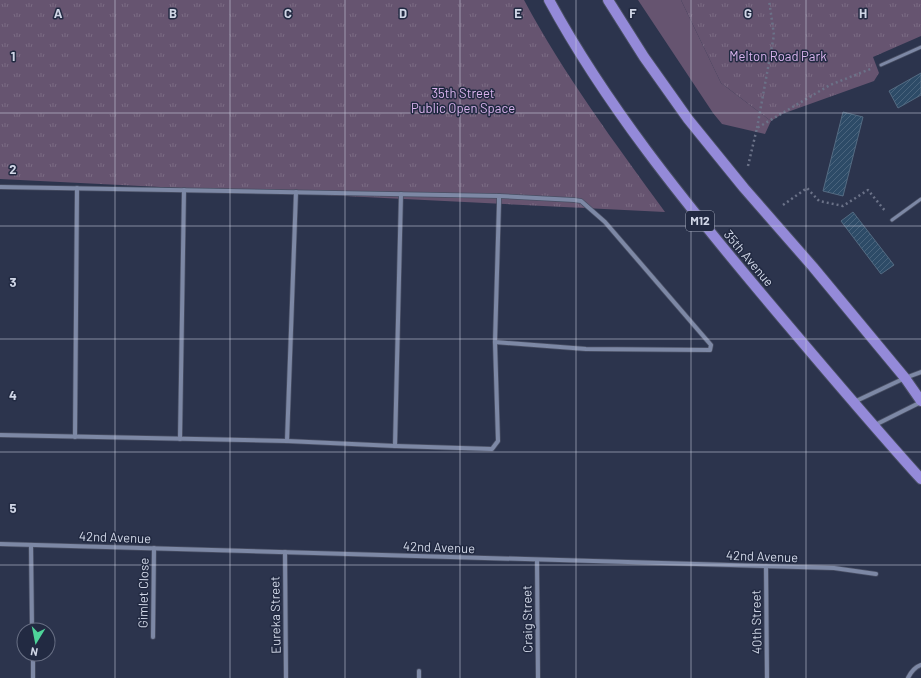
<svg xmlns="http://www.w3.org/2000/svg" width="921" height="678" viewBox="0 0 921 678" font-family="Barlow,sans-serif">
	<defs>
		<pattern id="park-tufts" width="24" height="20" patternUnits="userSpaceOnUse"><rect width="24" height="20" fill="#665470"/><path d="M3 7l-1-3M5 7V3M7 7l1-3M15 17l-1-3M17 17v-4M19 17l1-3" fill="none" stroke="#7b6c84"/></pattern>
		<pattern id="building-hatch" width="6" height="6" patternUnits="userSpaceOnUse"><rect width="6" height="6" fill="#2d4b67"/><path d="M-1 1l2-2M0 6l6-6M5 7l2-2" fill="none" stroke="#4a647d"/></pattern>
	</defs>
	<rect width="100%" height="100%" fill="#2c344d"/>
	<path fill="#665470" d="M638,0H681L721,83L771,121L765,134L722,124L713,113Z"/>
	<g fill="url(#park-tufts)">
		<path d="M0,0H524C564,75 615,143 665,212L0,179Z"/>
		<path d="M681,0H921V36L873,57L879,73L874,81L782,114L771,121L721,83Z"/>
	</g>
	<g fill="url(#building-hatch)" stroke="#546b82">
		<path d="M921,73V95L898,108L889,91Z"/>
		<path d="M843,112L863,117L843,196L823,191Z"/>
		<path d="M853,212L894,265L881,274L841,221Z"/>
	</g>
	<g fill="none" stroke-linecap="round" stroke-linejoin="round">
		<defs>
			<g id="lane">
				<path d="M881,65L921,47"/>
				<path d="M892,220L921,199"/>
			</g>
			<g id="street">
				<path d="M0,187L499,196V203L495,342L498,441L492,449L395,446L287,441L0,435"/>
				<path d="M495,342L586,349L710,350L711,345L605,222L581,201L574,200L499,196"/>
				<path d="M854,402L905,378L921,372"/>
				<path d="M875,425L921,402"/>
				<path d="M75,437L77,188"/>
				<path d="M180,439L184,190"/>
				<path d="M287,441L296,192"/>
				<path d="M395,446L401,194"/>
				<path d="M0,544L834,568L876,574"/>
				<path d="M31,545L32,630"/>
				<path d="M285,552L286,678"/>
				<path d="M537,560L538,678"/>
				<path d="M766,566L767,678"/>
				<path d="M153,637L154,548"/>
				<path d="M33,654V678"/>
				<path d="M419,671V678"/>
				<path d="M908,678C911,672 915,667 921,665"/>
			</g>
			<g id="primary">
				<path d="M549,0C606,105 683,200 760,292C813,355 866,418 921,479"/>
				<path d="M608,0L644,57L688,119L744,188L813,267L905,378L921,401"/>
			</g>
		</defs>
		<use href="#lane" stroke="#494f64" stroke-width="4.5"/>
		<use href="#street" stroke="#494f64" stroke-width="5.5"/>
		<use href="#primary" stroke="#494f64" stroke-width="12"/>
		<g stroke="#6b7288" stroke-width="2.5" stroke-dasharray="2 3" stroke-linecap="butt">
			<path d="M757,128L774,35L769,0"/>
			<path d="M748,166L757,128L830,85L873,68"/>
			<path d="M783,205L807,188L819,201L843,206L868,190L886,212"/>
		</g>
		<use href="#lane" stroke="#7d88a5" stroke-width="3"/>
		<use href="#street" stroke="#7d88a5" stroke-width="4"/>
		<use href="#primary" stroke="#948ad9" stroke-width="10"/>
	</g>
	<path fill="none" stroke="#d0d6e6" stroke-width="1" stroke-opacity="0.55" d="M115,0V678M230,0V678M345,0V678M460,0V678M576,0V678M691,0V678M806,0V678M0,113H921M0,226H921M0,339H921M0,452H921M0,565H921"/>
	<g text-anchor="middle" stroke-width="3" stroke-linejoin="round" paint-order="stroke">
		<rect fill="#222a42" stroke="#9ca2b5" stroke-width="1" x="686" y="211" width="28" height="20" rx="3"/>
		<g font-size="12" font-weight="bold" fill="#d0d6e6">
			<text x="700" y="225">M12</text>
		</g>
		<g font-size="13" fill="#d9b3ed" stroke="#222a42">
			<text x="778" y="61">Melton Road Park</text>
			<text x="463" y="98">35th Street<tspan x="463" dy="15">Public Open Space</tspan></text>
		</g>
		<g font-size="13" fill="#d0d6e6" stroke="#222a42">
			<text transform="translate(749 258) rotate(50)" y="5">35th Avenue</text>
			<text transform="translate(115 537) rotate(2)" y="5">42nd Avenue</text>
			<text transform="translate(439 547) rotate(2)" y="5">42nd Avenue</text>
			<text transform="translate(762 556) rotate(2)" y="5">42nd Avenue</text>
			<text transform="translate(143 593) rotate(-89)" y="5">Gimlet Close</text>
			<text transform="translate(275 615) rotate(-91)" y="5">Eureka Street</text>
			<text transform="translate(527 619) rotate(-91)" y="5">Craig Street</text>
			<text transform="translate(756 622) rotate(-91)" y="5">40th Street</text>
		</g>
	</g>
	<g font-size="13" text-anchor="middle" font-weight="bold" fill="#d0d6e6" stroke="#222a42" stroke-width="3" stroke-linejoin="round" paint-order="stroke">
		<text x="58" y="18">A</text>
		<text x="173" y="18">B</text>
		<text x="288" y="18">C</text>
		<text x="403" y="18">D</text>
		<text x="518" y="18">E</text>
		<text x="633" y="18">F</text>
		<text x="748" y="18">G</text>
		<text x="863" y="18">H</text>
		<text x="13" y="61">1</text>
		<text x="13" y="174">2</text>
		<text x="13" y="287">3</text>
		<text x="13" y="400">4</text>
		<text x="13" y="513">5</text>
	</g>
	<g transform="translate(36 642) rotate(190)"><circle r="19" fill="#222a42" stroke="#686f84"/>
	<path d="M0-3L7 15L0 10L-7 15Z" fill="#4ed399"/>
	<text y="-6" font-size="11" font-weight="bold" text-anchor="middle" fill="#d0d6e6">N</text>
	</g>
</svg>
